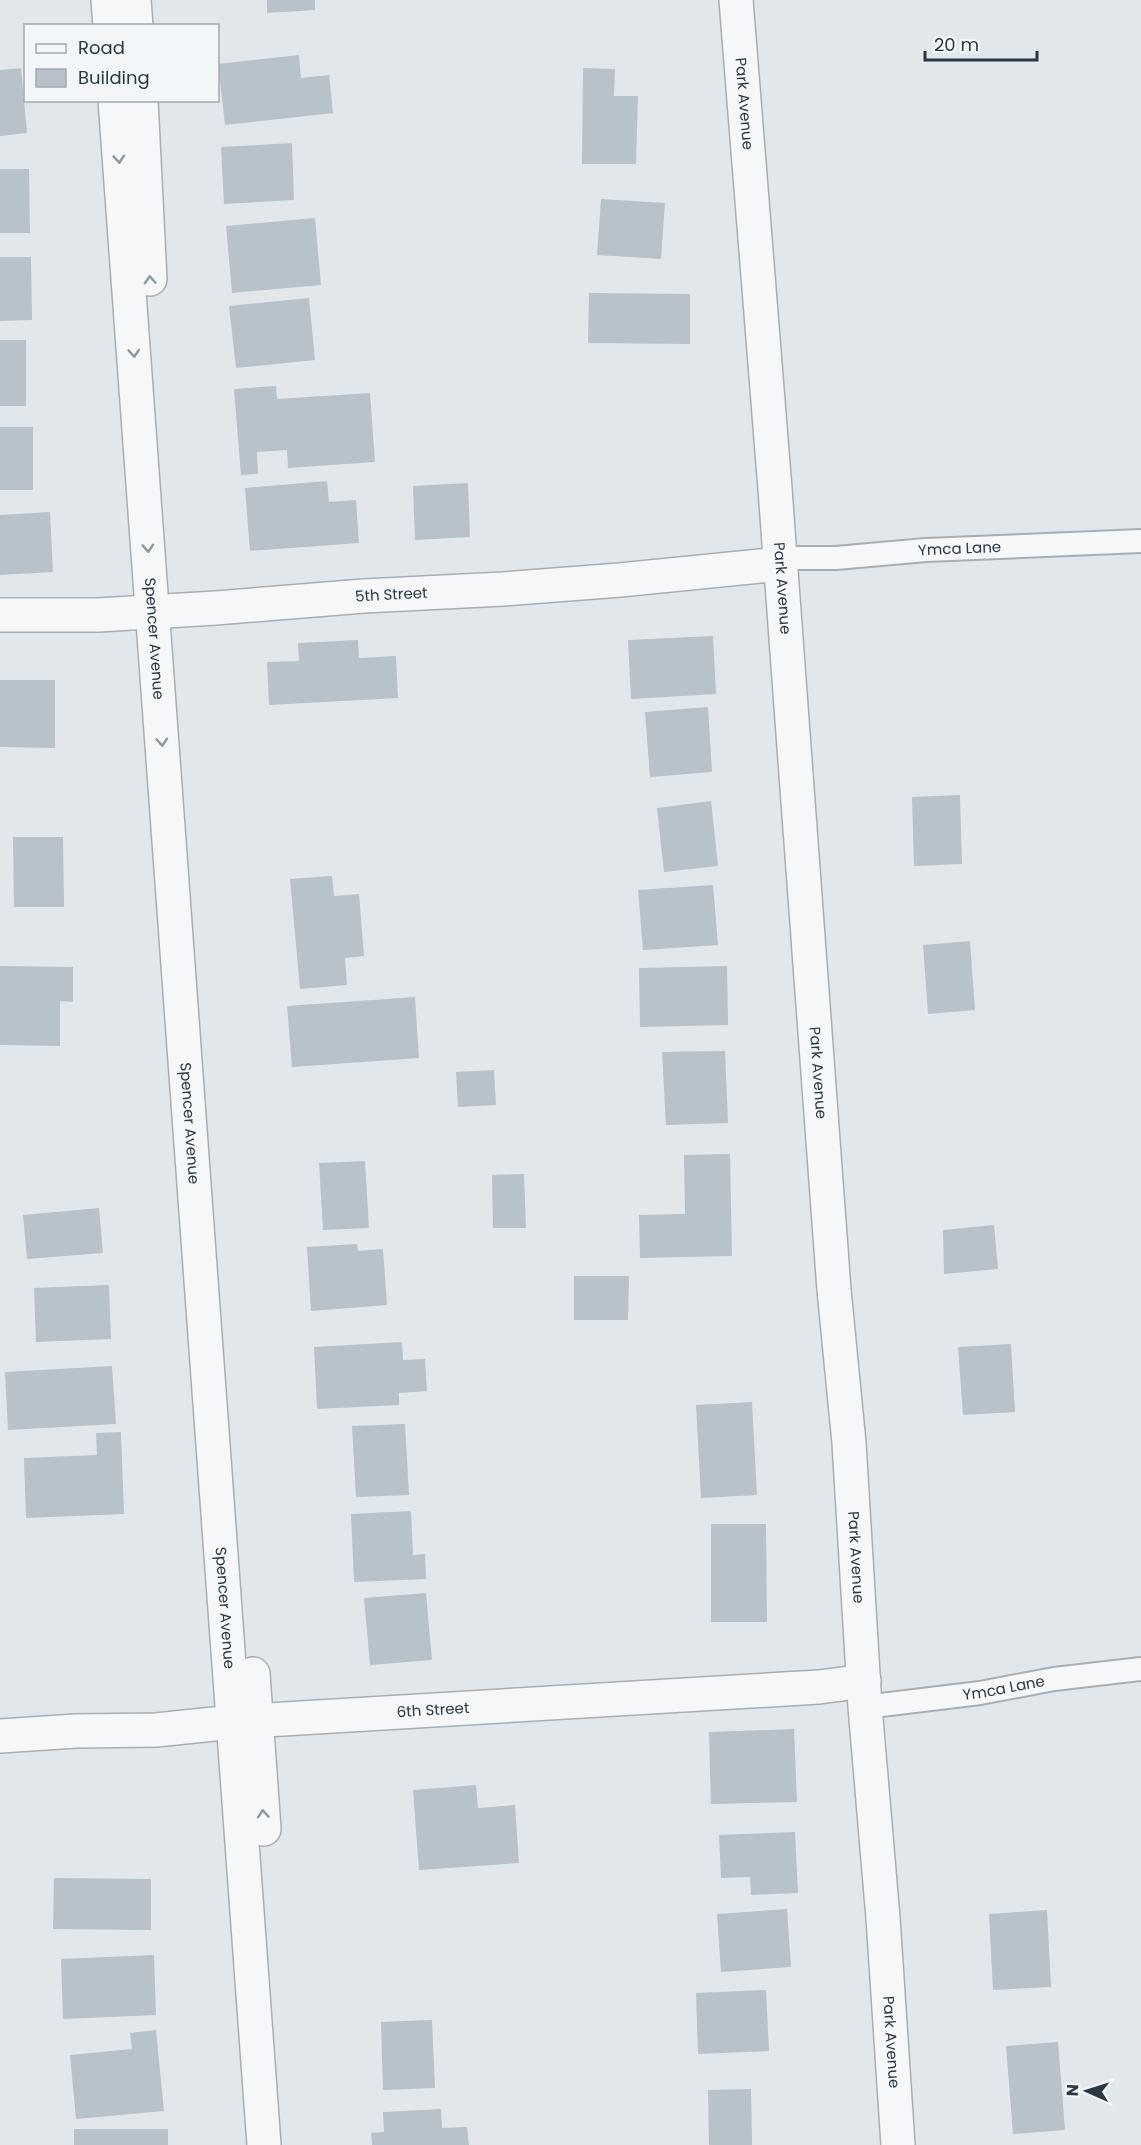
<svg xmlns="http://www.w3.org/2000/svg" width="1141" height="2145" viewBox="0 0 1141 2145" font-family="Poppins,sans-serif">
	<rect width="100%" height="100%" fill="#e2e7eb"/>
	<g fill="#b8c2ca">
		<path d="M267,0H315V10L267,13Z"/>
		<path d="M299,55L301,78L329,75L333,113L225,125L218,64Z"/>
		<path d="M21,68L27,133L0,136V70Z"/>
		<path d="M583,68L615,69L614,96H638L636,164H582Z"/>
		<path d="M292,143L294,200L224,204L221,147Z"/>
		<path d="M0,169H29L30,233H0Z"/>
		<path d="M601,199L665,203L661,259L597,255Z"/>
		<path d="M315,218L321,285L232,293L226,226Z"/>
		<path d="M0,257H31L32,320L0,321Z"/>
		<path d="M589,293L690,294V344L588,343Z"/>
		<path d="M309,298L315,360L236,368L229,306Z"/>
		<rect x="0" y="340" width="26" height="66"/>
		<path d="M276,386L277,399L370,393L375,462L288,468L287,450L257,452L258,474L241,475L234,389Z"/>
		<rect x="0" y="427" width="33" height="63"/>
		<path d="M327,481L329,502L356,500L359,543L250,551L245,488Z"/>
		<path d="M468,483L470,537L415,540L413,486Z"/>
		<path d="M50,512L53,572L0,575V515Z"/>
		<path d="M713,636L716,694L631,699L628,640Z"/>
		<path d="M358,640L359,658L396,656L398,698L269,705L267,662L299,661L298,643Z"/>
		<path d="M0,680H55V748L0,747Z"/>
		<path d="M708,707L712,772L650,777L645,712Z"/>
		<path d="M960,795L962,864L914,866L912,797Z"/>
		<path d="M711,801L718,866L664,872L657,808Z"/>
		<path d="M13,837H63L64,907H14Z"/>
		<path d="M332,876L334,896L359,894L364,956L345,958L347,985L300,989L290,879Z"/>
		<path d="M713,885L718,945L643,950L638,890Z"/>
		<path d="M970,941L975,1010L928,1014L923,945Z"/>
		<path d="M0,966L73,967V1002L60,1001V1046L0,1045Z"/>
		<path d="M727,966L728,1025L640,1027L639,968Z"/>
		<path d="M415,997L419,1058L292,1067L287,1006Z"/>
		<path d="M725,1051L728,1123L666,1125L662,1052Z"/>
		<path d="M494,1070L496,1105L458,1107L456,1072Z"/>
		<path d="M730,1154L732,1256L640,1258L639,1215L685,1214L684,1155Z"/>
		<path d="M365,1161L369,1228L323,1230L319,1163Z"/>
		<path d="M524,1174L526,1228H493L492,1175Z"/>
		<path d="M99,1208L103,1253L27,1259L23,1215Z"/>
		<path d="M994,1225L998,1269L944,1274L943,1230Z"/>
		<path d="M357,1244L358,1251L383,1249L387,1305L311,1311L307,1247Z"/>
		<path d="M574,1276H629L628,1320H574Z"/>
		<path d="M109,1285L111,1339L36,1342L34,1288Z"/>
		<path d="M402,1342L403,1360L425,1359L427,1391L399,1393V1405L317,1409L314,1347Z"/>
		<path d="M1011,1344L1015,1412L963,1415L958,1347Z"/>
		<path d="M112,1366L116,1424L8,1430L5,1372Z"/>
		<path d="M752,1402L757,1495L701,1498L696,1405Z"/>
		<path d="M405,1424L409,1495L356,1497L352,1426Z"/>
		<path d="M121,1432L124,1514L26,1518L24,1458L97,1455L96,1433Z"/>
		<path d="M411,1511L413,1555L425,1554L426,1579L354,1582L351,1514Z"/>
		<path d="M711,1524H766L767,1622H711Z"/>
		<path d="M426,1593L432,1660L370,1665L364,1598Z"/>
		<path d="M794,1729L797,1802L711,1804L709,1732Z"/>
		<path d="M476,1785L478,1808L515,1805L519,1863L419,1870L413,1790Z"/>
		<path d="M795,1832L798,1893L751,1895L750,1877L721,1878L719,1835Z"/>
		<path d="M54,1878L151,1879V1930L53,1929Z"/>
		<path d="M787,1909L791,1967L721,1972L717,1914Z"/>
		<path d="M1047,1910L1051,1987L993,1990L989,1914Z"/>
		<path d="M154,1955L156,2015L63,2019L61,1959Z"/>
		<path d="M766,1990L769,2051L698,2054L696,1993Z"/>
		<path d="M432,2020L435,2088L383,2090L381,2022Z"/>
		<path d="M156,2030L164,2111L76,2119L70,2055L132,2049L130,2033Z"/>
		<path d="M1058,2042L1065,2130L1013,2134L1006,2046Z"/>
		<path d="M751,2089L752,2145H709L708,2090Z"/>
		<path d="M441,2109L442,2128L467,2127L469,2145H372L371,2133L384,2132L383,2112Z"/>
		<rect x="74" y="2129" width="94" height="16"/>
	</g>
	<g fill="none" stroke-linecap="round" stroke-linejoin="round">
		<defs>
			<g id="service">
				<path id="s1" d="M780,558H836L926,550L1141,541"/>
				<path id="s2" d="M865,1707L980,1693L1054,1679L1141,1669"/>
			</g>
			<g id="minor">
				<path d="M108,0L110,26"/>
				<path d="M134,0L136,26"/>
				<path id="s3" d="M736,0L775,489L834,1290L849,1443L865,1707L883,1918L898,2145"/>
				<path id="s4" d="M115,100L264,2145"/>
				<path d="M141,100L150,279"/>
				<path id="s5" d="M0,615H98L216,608L364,596L503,589L620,580L771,565L780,558"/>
				<path d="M253,1674L264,1829"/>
				<path id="s6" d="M0,1736L76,1731L156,1730L233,1722L819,1687L864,1681"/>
			</g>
		</defs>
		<use href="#service" stroke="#a6afb6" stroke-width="26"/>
		<use href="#minor" stroke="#a6afb6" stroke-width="36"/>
		<use href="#service" stroke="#f5f7f9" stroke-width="22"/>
		<use href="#minor" stroke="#f5f7f9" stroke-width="33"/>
	</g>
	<defs><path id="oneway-chevron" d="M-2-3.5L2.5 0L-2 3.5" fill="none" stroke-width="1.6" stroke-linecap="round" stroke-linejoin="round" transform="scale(1.5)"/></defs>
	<g stroke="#8e989f">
		<use href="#oneway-chevron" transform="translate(119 159) rotate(86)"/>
		<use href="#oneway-chevron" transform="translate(150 280) rotate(-93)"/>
		<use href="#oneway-chevron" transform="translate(134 353) rotate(86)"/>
		<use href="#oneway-chevron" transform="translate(148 548) rotate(86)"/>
		<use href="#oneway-chevron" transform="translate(162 742) rotate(86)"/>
		<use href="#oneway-chevron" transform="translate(263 1814) rotate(-94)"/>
	</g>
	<g text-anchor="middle" stroke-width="4.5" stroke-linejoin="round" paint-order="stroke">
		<g font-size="15" fill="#283845" stroke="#f2f6f8">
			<text dy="5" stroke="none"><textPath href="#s3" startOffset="104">Park Avenue</textPath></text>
			<text dy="5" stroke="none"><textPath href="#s1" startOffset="180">Ymca Lane</textPath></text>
			<text dy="5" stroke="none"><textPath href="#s3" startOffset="590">Park Avenue</textPath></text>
			<text dy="5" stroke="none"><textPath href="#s5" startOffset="392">5th Street</textPath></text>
			<text dy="5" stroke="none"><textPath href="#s4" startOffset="540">Spencer Avenue</textPath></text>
			<text dy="5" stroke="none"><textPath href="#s3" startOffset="1076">Park Avenue</textPath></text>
			<text dy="5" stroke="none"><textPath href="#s4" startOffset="1026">Spencer Avenue</textPath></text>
			<text dy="5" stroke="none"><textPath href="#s3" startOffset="1562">Park Avenue</textPath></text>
			<text dy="5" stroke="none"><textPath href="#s4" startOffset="1512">Spencer Avenue</textPath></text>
			<text dy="5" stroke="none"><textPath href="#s2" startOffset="140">Ymca Lane</textPath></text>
			<text dy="5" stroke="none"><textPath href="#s6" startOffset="434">6th Street</textPath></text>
			<text dy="5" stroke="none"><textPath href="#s3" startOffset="2048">Park Avenue</textPath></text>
		</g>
	</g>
	<rect x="24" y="24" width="195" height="78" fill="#f2f6f8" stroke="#a1aab0" stroke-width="1.5"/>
	<rect x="36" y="44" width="30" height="9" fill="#f5f7f9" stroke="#a1aab0" stroke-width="1.5"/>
	<text x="78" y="54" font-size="18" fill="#283845">Road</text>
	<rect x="36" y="69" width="30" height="18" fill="#b8c2ca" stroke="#a1aab0" stroke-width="1.5"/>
	<text x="78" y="84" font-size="18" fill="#283845">Building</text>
	<g transform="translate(1087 2091) rotate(273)" stroke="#f2f6f8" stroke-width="4.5" paint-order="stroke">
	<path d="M0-4.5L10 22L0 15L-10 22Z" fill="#283845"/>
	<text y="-9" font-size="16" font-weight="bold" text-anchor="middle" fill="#283845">N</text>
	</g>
	<path d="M925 51v9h112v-9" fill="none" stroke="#283845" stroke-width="3"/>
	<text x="934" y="51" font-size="18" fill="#283845" stroke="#f2f6f8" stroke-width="4.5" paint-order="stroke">20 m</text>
</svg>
